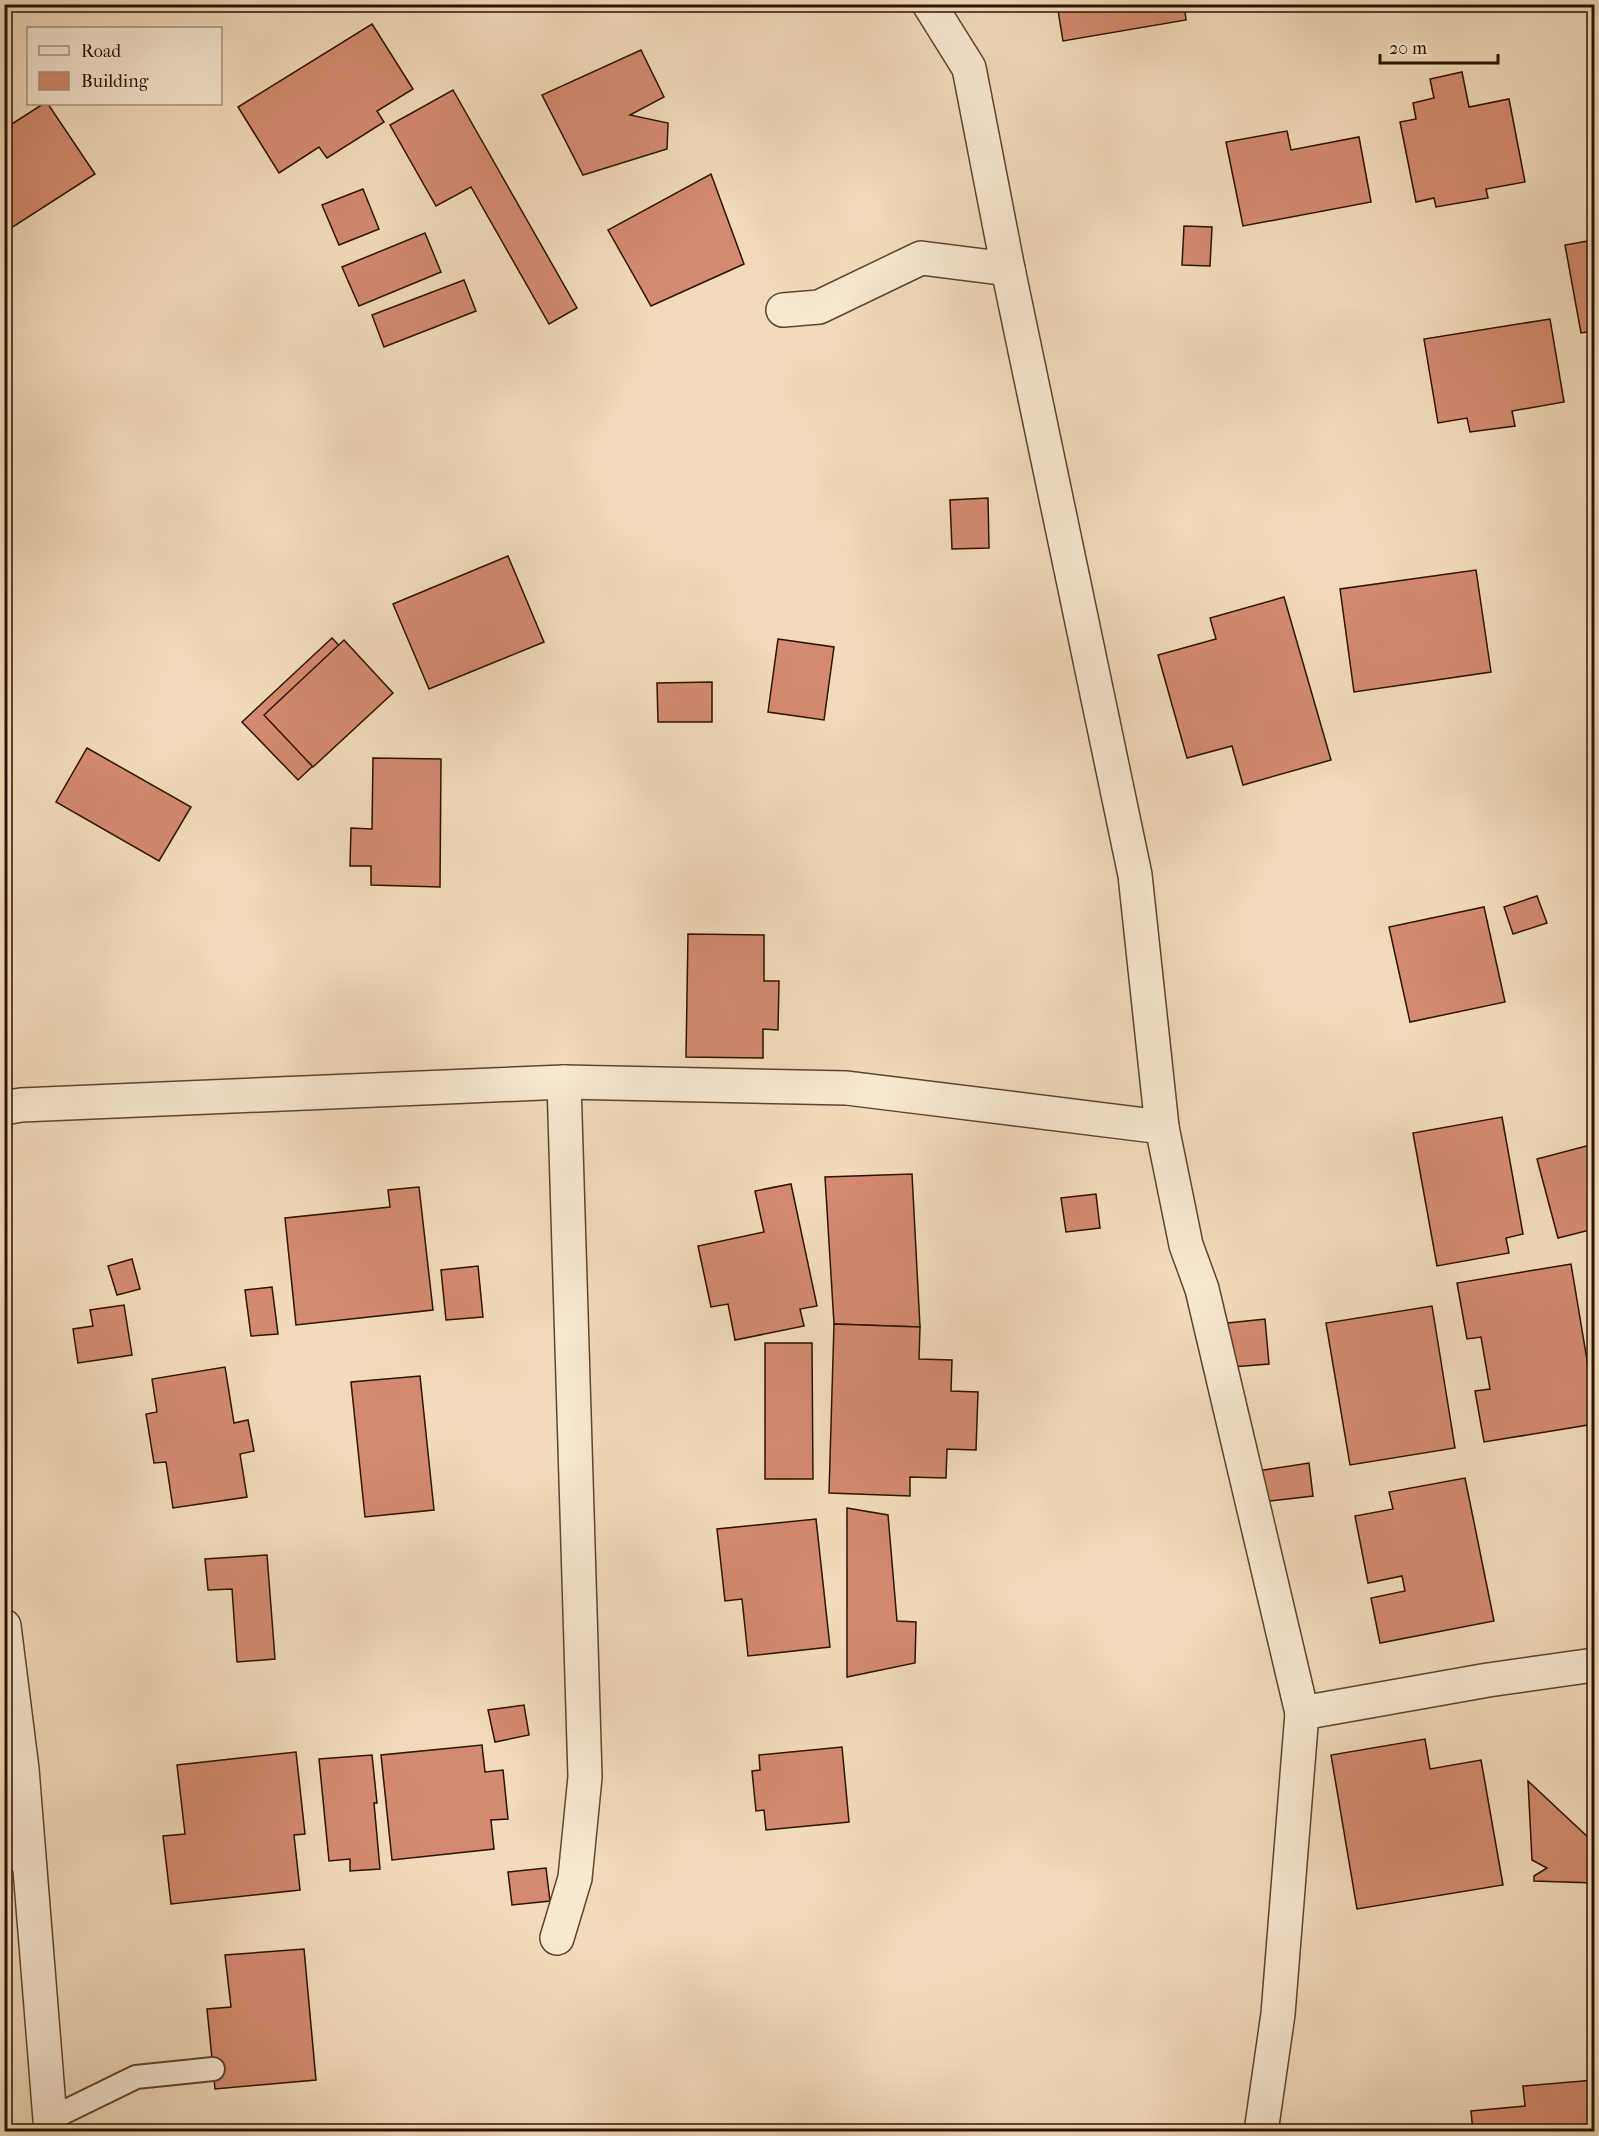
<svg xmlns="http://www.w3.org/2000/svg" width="1599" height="2136" viewBox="0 0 1599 2136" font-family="'IM FELL French Canon',serif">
	<rect width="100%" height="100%" fill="#f2dbba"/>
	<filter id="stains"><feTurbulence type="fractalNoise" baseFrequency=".00333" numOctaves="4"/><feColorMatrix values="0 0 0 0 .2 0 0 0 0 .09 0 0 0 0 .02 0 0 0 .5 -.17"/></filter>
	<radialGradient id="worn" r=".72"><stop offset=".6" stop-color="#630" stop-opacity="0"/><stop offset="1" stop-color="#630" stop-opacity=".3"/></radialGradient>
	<g fill="#d48a70" stroke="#2c1200" stroke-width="1.5">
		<path d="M1057,4H1184L1186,20L1063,41Z"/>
		<path d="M372,24L413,89L377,111L384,122L327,158L319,147L279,173L238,107Z"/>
		<path d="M641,50L664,97L630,115L668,123L667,149L583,175L542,95Z"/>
		<path d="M1462,72L1469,107L1509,99L1525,182L1486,189L1488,198L1436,207L1434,198L1416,202L1400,122L1416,119L1413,103L1434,98L1430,79Z"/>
		<path d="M453,90L577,308L549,324L471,187L436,206L390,125Z"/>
		<path d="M43,104H48L95,174L5,232L4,153L10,149L4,140V129Z"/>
		<path d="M1287,131L1291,150L1359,137L1371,202L1243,226L1226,142Z"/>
		<path d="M711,174L744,264L651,306L608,230Z"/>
		<path d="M363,189L379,229L339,245L322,205Z"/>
		<path d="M1184,226L1212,227L1210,266L1182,265Z"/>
		<path d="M425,233L441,272L359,306L342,267Z"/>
		<path d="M1594,240V331L1581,333L1565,245Z"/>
		<path d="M464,280L476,311L384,347L372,315Z"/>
		<path d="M1550,319L1564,402L1512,411L1515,426L1470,432L1467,418L1438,423L1424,339Z"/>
		<path d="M988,498L989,548L952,549L950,500Z"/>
		<path d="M508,556L544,642L429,689L393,604Z"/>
		<path d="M1476,570L1491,672L1354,692L1340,589Z"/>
		<path d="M1284,597L1331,760L1243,785L1232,746L1187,758L1158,655L1216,639L1210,618Z"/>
		<path d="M332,638L387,696L298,780L242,722Z"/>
		<path d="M778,639L834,647L824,720L768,712Z"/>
		<path d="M344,640L393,693L313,767L264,715Z"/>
		<path d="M712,682V722H658L657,683Z"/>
		<path d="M87,748L191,807L159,861L56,802Z"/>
		<path d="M373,758L441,759L440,887L371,885V866H350L351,828L372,829Z"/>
		<path d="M1537,896L1547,923L1513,934L1504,907Z"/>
		<path d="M1484,907L1505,1002L1410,1022L1389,927Z"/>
		<path d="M688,934L764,935V981H779L778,1030L763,1029V1058L686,1057Z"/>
		<path d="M1502,1117L1523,1234L1506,1238L1509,1253L1437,1266L1413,1133Z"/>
		<path d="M1594,1144V1229L1558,1238L1537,1159Z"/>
		<path d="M912,1174L920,1327L834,1324L825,1177Z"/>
		<path d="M791,1184L817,1306L800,1309L804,1326L735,1340L728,1304L711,1307L698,1246L764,1232L755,1191Z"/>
		<path d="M419,1187L433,1310L296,1325L285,1218L390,1207L388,1190Z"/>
		<path d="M1096,1194L1100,1228L1066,1232L1061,1198Z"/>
		<path d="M132,1259L140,1289L117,1295L108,1266Z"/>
		<path d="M1571,1264L1594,1402V1424L1484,1442L1475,1391L1490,1389L1481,1337L1467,1339L1457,1283Z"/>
		<path d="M478,1266L483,1317L446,1320L441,1270Z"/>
		<path d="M272,1287L278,1334L251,1336L245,1290Z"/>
		<path d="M124,1305L132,1355L78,1363L73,1329L93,1326L90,1310Z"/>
		<path d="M1432,1306L1455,1448L1350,1465L1326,1323Z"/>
		<path d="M1265,1319L1269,1364L1232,1367L1228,1323Z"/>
		<path d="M834,1324L920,1327L919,1359L952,1360L951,1391L978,1392L976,1450L947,1449L946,1478L910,1477V1496L829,1493Z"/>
		<path d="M765,1343H812L813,1479H765Z"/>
		<path d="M225,1367L234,1423L248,1420L254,1451L240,1454L247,1497L173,1508L166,1462L154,1463L146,1414L157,1412L152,1379Z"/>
		<path d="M420,1376L434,1510L365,1517L351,1382Z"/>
		<path d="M1309,1463L1313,1496L1262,1502L1257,1471Z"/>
		<path d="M1465,1478L1494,1621L1380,1643L1371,1598L1405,1591L1402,1576L1368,1583L1355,1516L1393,1509L1389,1492Z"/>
		<path d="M847,1508L888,1515L897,1621L916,1622L915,1663L847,1677Z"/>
		<path d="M816,1519L830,1647L748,1656L742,1599L725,1601L717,1529Z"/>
		<path d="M267,1555L275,1659L237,1662L232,1589L208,1590L205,1559Z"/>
		<path d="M524,1705L529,1735L495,1742L488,1710Z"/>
		<path d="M1425,1739L1430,1769L1481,1760L1503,1885L1357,1909L1331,1755Z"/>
		<path d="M482,1745L485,1772L503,1770L508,1819L491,1820L494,1849L392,1860L381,1755Z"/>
		<path d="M842,1747L849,1822L766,1830L764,1810L756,1811L752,1771L760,1770L759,1755Z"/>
		<path d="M296,1752L305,1834L294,1835L300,1890L171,1904L163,1836L185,1834L177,1765Z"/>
		<path d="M372,1755L377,1803H374L380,1869L350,1871V1859L329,1861L319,1759Z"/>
		<path d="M1528,1781L1590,1839L1594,1831V1883L1534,1881V1876L1547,1868L1532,1860Z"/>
		<path d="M546,1868L550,1901L512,1905L508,1872Z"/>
		<path d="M304,1949L316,2080L215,2089L207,2009L231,2007L225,1955Z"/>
		<path d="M1594,2080V2132H1473L1471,2111L1525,2106L1523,2086Z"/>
	</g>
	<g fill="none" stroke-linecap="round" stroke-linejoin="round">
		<defs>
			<g id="lane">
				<path d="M4,1848L30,1871"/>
				<path d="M57,2132L50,2119L136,2077L213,2069"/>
			</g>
			<g id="street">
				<path d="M929,4L969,68L1008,269L1135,875L1162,1127"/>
				<path d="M783,310L819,307L921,258L1008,269"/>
				<path d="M4,1108L21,1105L564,1082L847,1088L1162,1127L1186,1245L1202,1289L1302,1713L1278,2014L1261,2132"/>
				<path d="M4,1626L22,1769L51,2132"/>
				<path d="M1302,1713L1488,1680L1594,1665"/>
				<path d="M557,1938L575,1878L585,1777L564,1082"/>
			</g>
		</defs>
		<use href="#lane" stroke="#5e442e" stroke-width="26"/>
		<use href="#street" stroke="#5e442e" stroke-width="36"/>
		<use href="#lane" stroke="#f7e8d2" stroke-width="22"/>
		<use href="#street" stroke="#f7e8d2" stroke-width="33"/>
	</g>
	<rect width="1599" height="2136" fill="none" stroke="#f2dbba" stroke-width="24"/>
	<rect x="6" y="6" width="1587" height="2124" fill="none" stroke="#2c1200" stroke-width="3"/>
	<rect x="12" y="12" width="1575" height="2112" fill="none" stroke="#2c1200" stroke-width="1.5"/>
	<rect x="27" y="27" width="195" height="78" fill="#f7e8d2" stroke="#a6927e" stroke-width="1.5"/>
	<rect x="39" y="46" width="30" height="9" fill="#f7e8d2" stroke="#a6927e" stroke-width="1.5"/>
	<text x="81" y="57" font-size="18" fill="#2c1200">Road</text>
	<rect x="39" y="72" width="30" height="18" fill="#d48a70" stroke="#a6927e" stroke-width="1.5"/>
	<text x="81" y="87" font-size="18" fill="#2c1200">Building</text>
	<path d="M1380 54v9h118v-9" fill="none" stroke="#2c1200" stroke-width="3"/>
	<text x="1389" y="54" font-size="18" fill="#2c1200" stroke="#f7e8d2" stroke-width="4.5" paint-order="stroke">20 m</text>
	<rect width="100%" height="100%" filter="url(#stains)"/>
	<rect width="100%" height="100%" fill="url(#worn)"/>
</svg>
